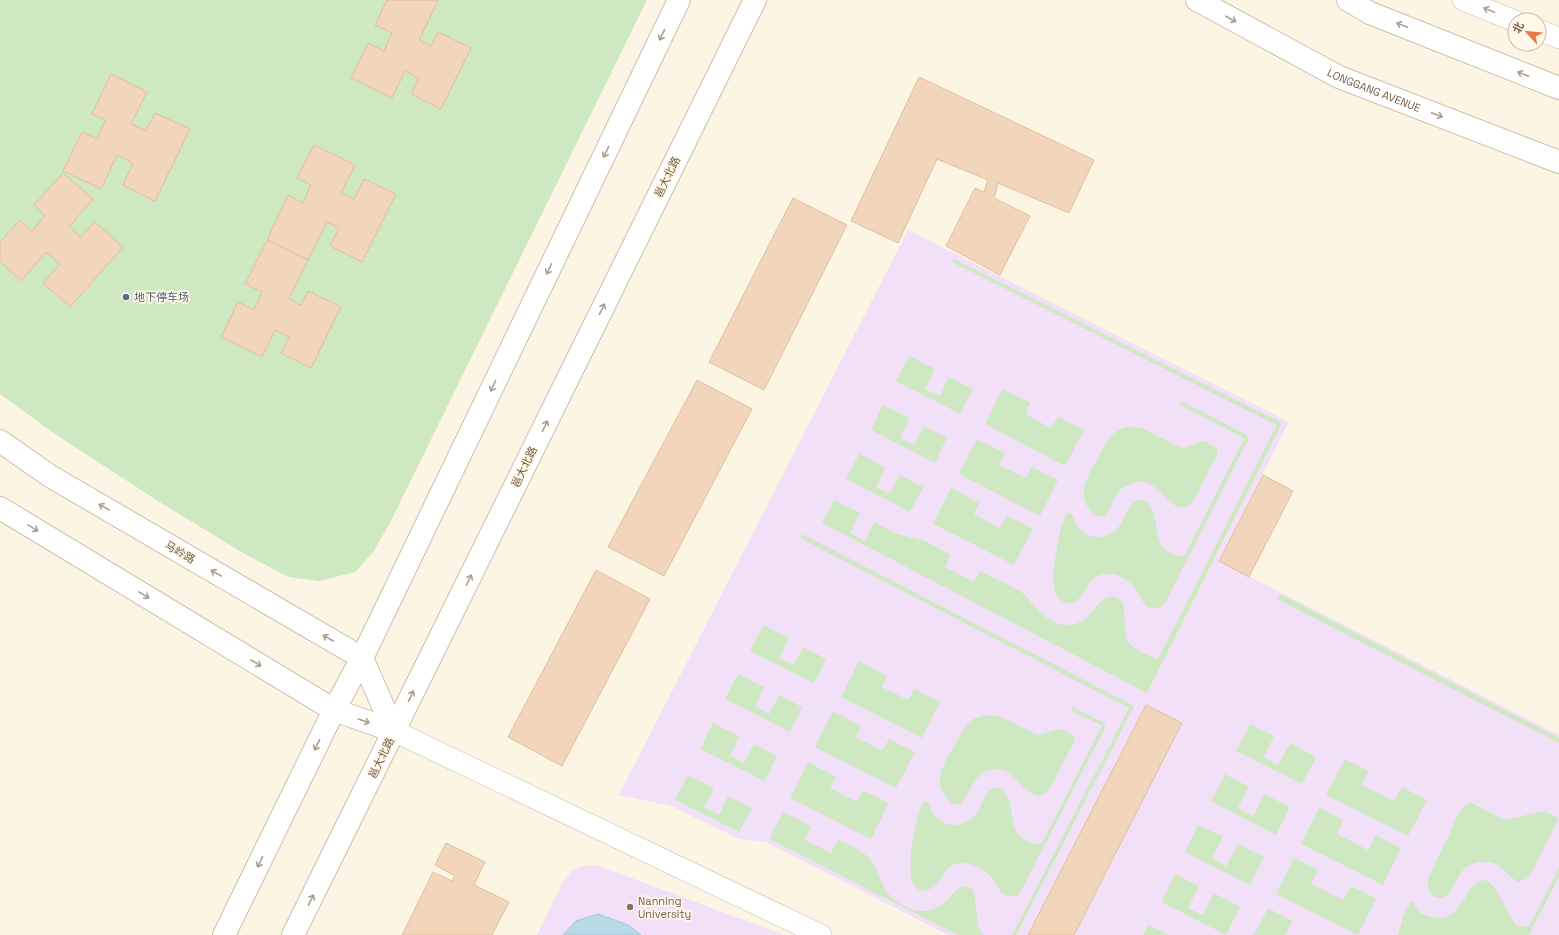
<svg xmlns="http://www.w3.org/2000/svg" width="1559" height="935" viewBox="0 0 1559 935" font-family="'Space Grotesk','Noto Sans SC',sans-serif">
	<rect width="100%" height="100%" fill="#fcf5e3"/>
	<g fill="#f2e0f8">
		<path d="M908,230L1289,422L1219,561L1559,735V935H948L766,842L739,839L671,806L619,795Z"/>
		<path d="M584,866H599L784,935H537L564,880L574,869Z"/>
	</g>
	<g fill="#cee9c2">
		<path d="M0,0H647L390,523L374,551L355,572L319,581L288,577L243,553L161,503L52,432L0,394Z"/>
		<path d="M954,259L1282,423L1147,693L822,523L834,500L860,513L850,533L865,541L874,522L897,534L925,541L951,555L945,567L974,582L980,571C994,579 1012,585 1025,595C1029,599 1031,603 1035,607C1042,615 1054,624 1065,625C1074,625 1081,623 1087,617C1095,610 1105,590 1118,598C1130,605 1120,633 1130,644C1136,650 1148,655 1156,659H1158L1277,425L952,262Z"/>
		<path d="M909,356L935,369L925,389L940,396L949,377L973,389L960,414L896,381Z"/>
		<path d="M1002,389L1031,403L1025,414L1051,428L1058,417L1084,430L1065,466L985,424Z"/>
		<path d="M1181,401L1245,434L1247,436L1248,440L1165,603L1160,608L1147,607C1140,599 1137,589 1129,582C1123,577 1116,574 1109,574C1085,574 1089,593 1075,602C1070,604 1067,603 1063,602C1060,600 1057,597 1055,593C1050,579 1059,525 1067,513L1071,514C1077,525 1082,537 1097,537C1128,537 1122,502 1140,500C1158,498 1154,537 1163,548C1167,552 1174,554 1180,556L1185,555L1244,439V438L1180,405Z"/>
		<path d="M883,405L909,418L900,438L914,445L924,426L947,438L935,463L871,430Z"/>
		<path d="M1133,427L1142,428L1181,448L1204,441L1217,448L1218,452L1193,502C1171,524 1160,472 1133,483C1127,485 1121,488 1118,493C1113,499 1110,508 1106,515L1098,517C1071,498 1088,476 1100,454C1104,447 1108,437 1116,432C1121,428 1127,427 1133,427Z"/>
		<path d="M977,439L1005,453L999,465L1026,478L1032,467L1058,480L1040,516L959,474Z"/>
		<path d="M859,454L885,467L876,487L890,494L899,475L923,487L910,512L846,479Z"/>
		<path d="M951,488L979,503L974,514L1000,528L1007,516L1033,529L1014,565L933,524Z"/>
		<path d="M802,534L1134,706L1016,935H1012L1129,708L800,538Z"/>
		<path d="M1280,594L1559,738V743L1277,599Z"/>
		<path d="M763,625L789,638L779,658L794,665L803,647L826,659L814,683L750,651Z"/>
		<path d="M859,661L887,676L882,687L908,700L914,689L940,702L922,738L841,697Z"/>
		<path d="M738,674L764,687L755,707L769,714L779,695L802,707L790,732L725,699Z"/>
		<path d="M1073,707L1102,722L1105,725V728L1021,891L1017,896C1000,897 1001,892 994,880C987,871 974,863 962,863C939,863 942,895 919,890C916,888 913,884 912,881C907,867 915,813 924,801L928,802C931,809 933,816 940,820C953,830 969,824 978,811C982,805 983,795 990,790C994,787 998,788 1002,789C1016,802 1008,827 1022,838C1026,841 1032,842 1036,844L1042,843L1101,727V725L1071,711Z"/>
		<path d="M833,711L861,726L856,737L882,751L889,739L915,752L896,788L815,747Z"/>
		<path d="M990,715L999,716L1037,735L1061,729L1074,736L1075,740L1049,790C1031,809 1020,775 1003,770C969,762 971,806 956,805C952,805 950,801 947,798C943,793 940,788 940,781C939,765 959,739 967,724C974,717 981,716 990,715Z"/>
		<path d="M713,723L739,736L730,756L744,763L754,744L777,756L765,781L700,749Z"/>
		<path d="M1250,724L1274,736L1264,757L1278,765L1290,743L1316,757L1302,784L1236,751Z"/>
		<path d="M1345,759L1369,771L1362,785L1394,801L1402,787L1427,800L1408,836L1326,795Z"/>
		<path d="M808,762L836,777L830,788L857,802L863,790L889,803L871,839L790,798Z"/>
		<path d="M1225,774L1249,787L1238,808L1253,816L1264,794L1290,807L1276,835L1211,801Z"/>
		<path d="M688,775L714,788L704,807L719,815L728,796L752,808L739,832L675,800Z"/>
		<path d="M1470,803L1474,804L1505,820L1544,811L1559,818L1530,875L1526,879L1519,882C1508,878 1501,862 1488,862C1478,861 1466,865 1460,874C1453,885 1448,907 1430,894L1427,881L1459,813L1466,804Z"/>
		<path d="M1319,808L1343,820L1337,834L1368,850L1376,835L1401,848L1383,885L1301,844Z"/>
		<path d="M783,812L811,826L805,840L831,853L838,840C849,845 862,850 870,859C877,868 880,880 885,889C895,905 919,917 937,908C947,903 952,892 962,886L972,888C979,902 973,926 984,935H958L769,839Z"/>
		<path d="M1198,825L1223,837L1212,858L1226,866L1238,844L1264,857L1250,885L1185,852Z"/>
		<path d="M1294,858L1318,870L1311,884L1343,900L1351,886L1376,899L1358,935L1276,894Z"/>
		<path d="M1559,868V876L1529,935H1398L1405,910L1411,901C1415,903 1414,904 1416,908C1421,916 1432,918 1441,918C1468,916 1470,861 1494,887L1515,924C1519,926 1525,928 1530,925Z"/>
		<path d="M1175,874L1199,886L1188,908L1203,915L1214,893L1240,907L1226,935L1161,902Z"/>
		<path d="M1268,908L1292,921L1286,934L1287,935H1254Z"/>
		<path d="M1148,925L1169,935H1143Z"/>
	</g>
	<path fill="#b8dae5" stroke="#9ec8d7" d="M598,914L628,925L641,935H563L576,921Z"/>
	<g fill="#f1d6bb" stroke="#e4be9b">
		<path d="M387,0H435L438,1L419,40L431,46L438,32L471,48L441,109L411,94L419,78L405,71L392,98L351,78L368,43L384,51L392,33L375,25Z"/>
		<path d="M111,74L147,92L131,124L146,131L155,113L190,129L155,201L123,185L133,163L117,155L101,189L63,171L82,132L97,139L105,120L92,114Z"/>
		<path d="M919,77L1094,160L1069,213L998,183L994,198L1030,216L1000,275L946,246L975,188L984,192L988,180L937,159L898,243L851,221Z"/>
		<path d="M314,145L355,165L341,193L354,199L364,179L396,194L362,262L330,246L339,228L327,222L308,260L267,240L288,195L303,203L311,185L297,178Z"/>
		<path d="M63,173L93,199L69,227L81,237L95,222L123,247L70,307L43,283L60,264L46,252L21,281L0,261V242L20,220L32,231L45,216L34,205Z"/>
		<path d="M793,198L847,225L764,390L709,362Z"/>
		<path d="M267,240L308,260L289,299L301,305L308,291L341,307L311,368L281,353L289,337L275,330L262,357L221,337L238,302L254,310L262,292L245,284Z"/>
		<path d="M697,380L752,409L664,576L608,547Z"/>
		<path d="M1263,475L1293,491L1249,577L1219,561Z"/>
		<path d="M596,570L650,599L562,766L508,737Z"/>
		<path d="M1146,705L1182,723L1074,935H1028Z"/>
		<path d="M446,843L485,862L474,885L509,902L492,935H402L433,872L452,881L455,876L435,865Z"/>
	</g>
	<g fill="none" stroke-linecap="round" stroke-linejoin="round">
		<defs>
			<g id="minor">
				<path d="M1463,0L1515,21"/>
				<path d="M1539,30L1559,38"/>
				<path d="M394,731L821,935"/>
			</g>
			<g id="tertiary">
				<path d="M0,441L50,476L362,658"/>
				<path d="M0,508L334,710L394,731"/>
				<path d="M362,658L394,731"/>
				<path d="M224,935L334,710L362,658L679,0"/>
				<path d="M293,935L755,0"/>
			</g>
			<g id="secondary">
				<path id="s1" d="M1197,0L1339,77L1559,162"/>
				<path d="M1348,0L1370,13L1559,88"/>
			</g>
		</defs>
		<use href="#minor" stroke="#cdbdaa" stroke-width="22"/>
		<use href="#tertiary" stroke="#cdbdaa" stroke-width="24"/>
		<use href="#secondary" stroke="#d0bea7" stroke-width="24"/>
		<use href="#minor" stroke="#fff" stroke-width="21"/>
		<use href="#tertiary" stroke="#fff" stroke-width="22"/>
		<use href="#secondary" stroke="#fff" stroke-width="22"/>
	</g>
	<defs><path id="oneway-shaft" d="M-6 0H5M1.5-3L5.5 0L1.5 3" fill="none" stroke-width="1.6" stroke-linecap="round" stroke-linejoin="round"/></defs>
	<g stroke="#ac9e92">
		<use href="#oneway-shaft" transform="translate(1489 10) rotate(-158)"/>
		<use href="#oneway-shaft" transform="translate(1231 19) rotate(28)"/>
		<use href="#oneway-shaft" transform="translate(1402 25) rotate(-158)"/>
		<use href="#oneway-shaft" transform="translate(662 35) rotate(116)"/>
		<use href="#oneway-shaft" transform="translate(1523 74) rotate(-158)"/>
		<use href="#oneway-shaft" transform="translate(1437 115) rotate(21)"/>
		<use href="#oneway-shaft" transform="translate(606 152) rotate(116)"/>
		<use href="#oneway-shaft" transform="translate(549 269) rotate(116)"/>
		<use href="#oneway-shaft" transform="translate(602 309) rotate(-64)"/>
		<use href="#oneway-shaft" transform="translate(493 386) rotate(116)"/>
		<use href="#oneway-shaft" transform="translate(545 426) rotate(-64)"/>
		<use href="#oneway-shaft" transform="translate(104 507) rotate(-150)"/>
		<use href="#oneway-shaft" transform="translate(33 528) rotate(31)"/>
		<use href="#oneway-shaft" transform="translate(216 573) rotate(-150)"/>
		<use href="#oneway-shaft" transform="translate(469 580) rotate(-64)"/>
		<use href="#oneway-shaft" transform="translate(144 595) rotate(31)"/>
		<use href="#oneway-shaft" transform="translate(328 638) rotate(-150)"/>
		<use href="#oneway-shaft" transform="translate(256 663) rotate(31)"/>
		<use href="#oneway-shaft" transform="translate(411 696) rotate(-64)"/>
		<use href="#oneway-shaft" transform="translate(364 721) rotate(19)"/>
		<use href="#oneway-shaft" transform="translate(317 745) rotate(116)"/>
		<use href="#oneway-shaft" transform="translate(260 862) rotate(116)"/>
		<use href="#oneway-shaft" transform="translate(311 900) rotate(-64)"/>
	</g>
	<circle fill="#5c6f8a" stroke="#fff8e9" stroke-width="1.5" cx="126" cy="297" r="4"/>
	<circle fill="#8d6e63" stroke="#fff8e9" stroke-width="1.5" cx="630" cy="907" r="4"/>
	<g text-anchor="middle" stroke-width="3.5" stroke-linejoin="round" paint-order="stroke">
		<g font-size="11" fill="#745d49" stroke="#fff8e9">
			<text dy="4" stroke="none"><textPath href="#s1" startOffset="199">LONGGANG AVENUE</textPath></text>
			<text transform="translate(667 177) rotate(-64)" y="4">邕大北路</text>
			<text transform="translate(524 467) rotate(-64)" y="4">邕大北路</text>
			<text transform="translate(180 552) rotate(30)" y="4">马岭路</text>
			<text transform="translate(381 758) rotate(-64)" y="4">邕大北路</text>
		</g>
		<g font-size="11" fill="#4e5e75" stroke="#fff8e9" text-anchor="start">
			<text x="134" y="301">地下停车场</text>
		</g>
		<g font-size="11" fill="#785e54" stroke="#fff8e9" text-anchor="start">
			<text x="638" y="905">Nanning<tspan x="638" dy="13">University</tspan></text>
		</g>
	</g>
	<g transform="translate(1527 32) rotate(297)"><circle r="19" fill="#fff8e9" stroke="#c7baa9"/>
	<path d="M0-3L7 15L0 10L-7 15Z" fill="#e57b48"/>
	<text y="-6" font-size="11" font-weight="bold" text-anchor="middle" fill="#745d49">北</text>
	</g>
</svg>
